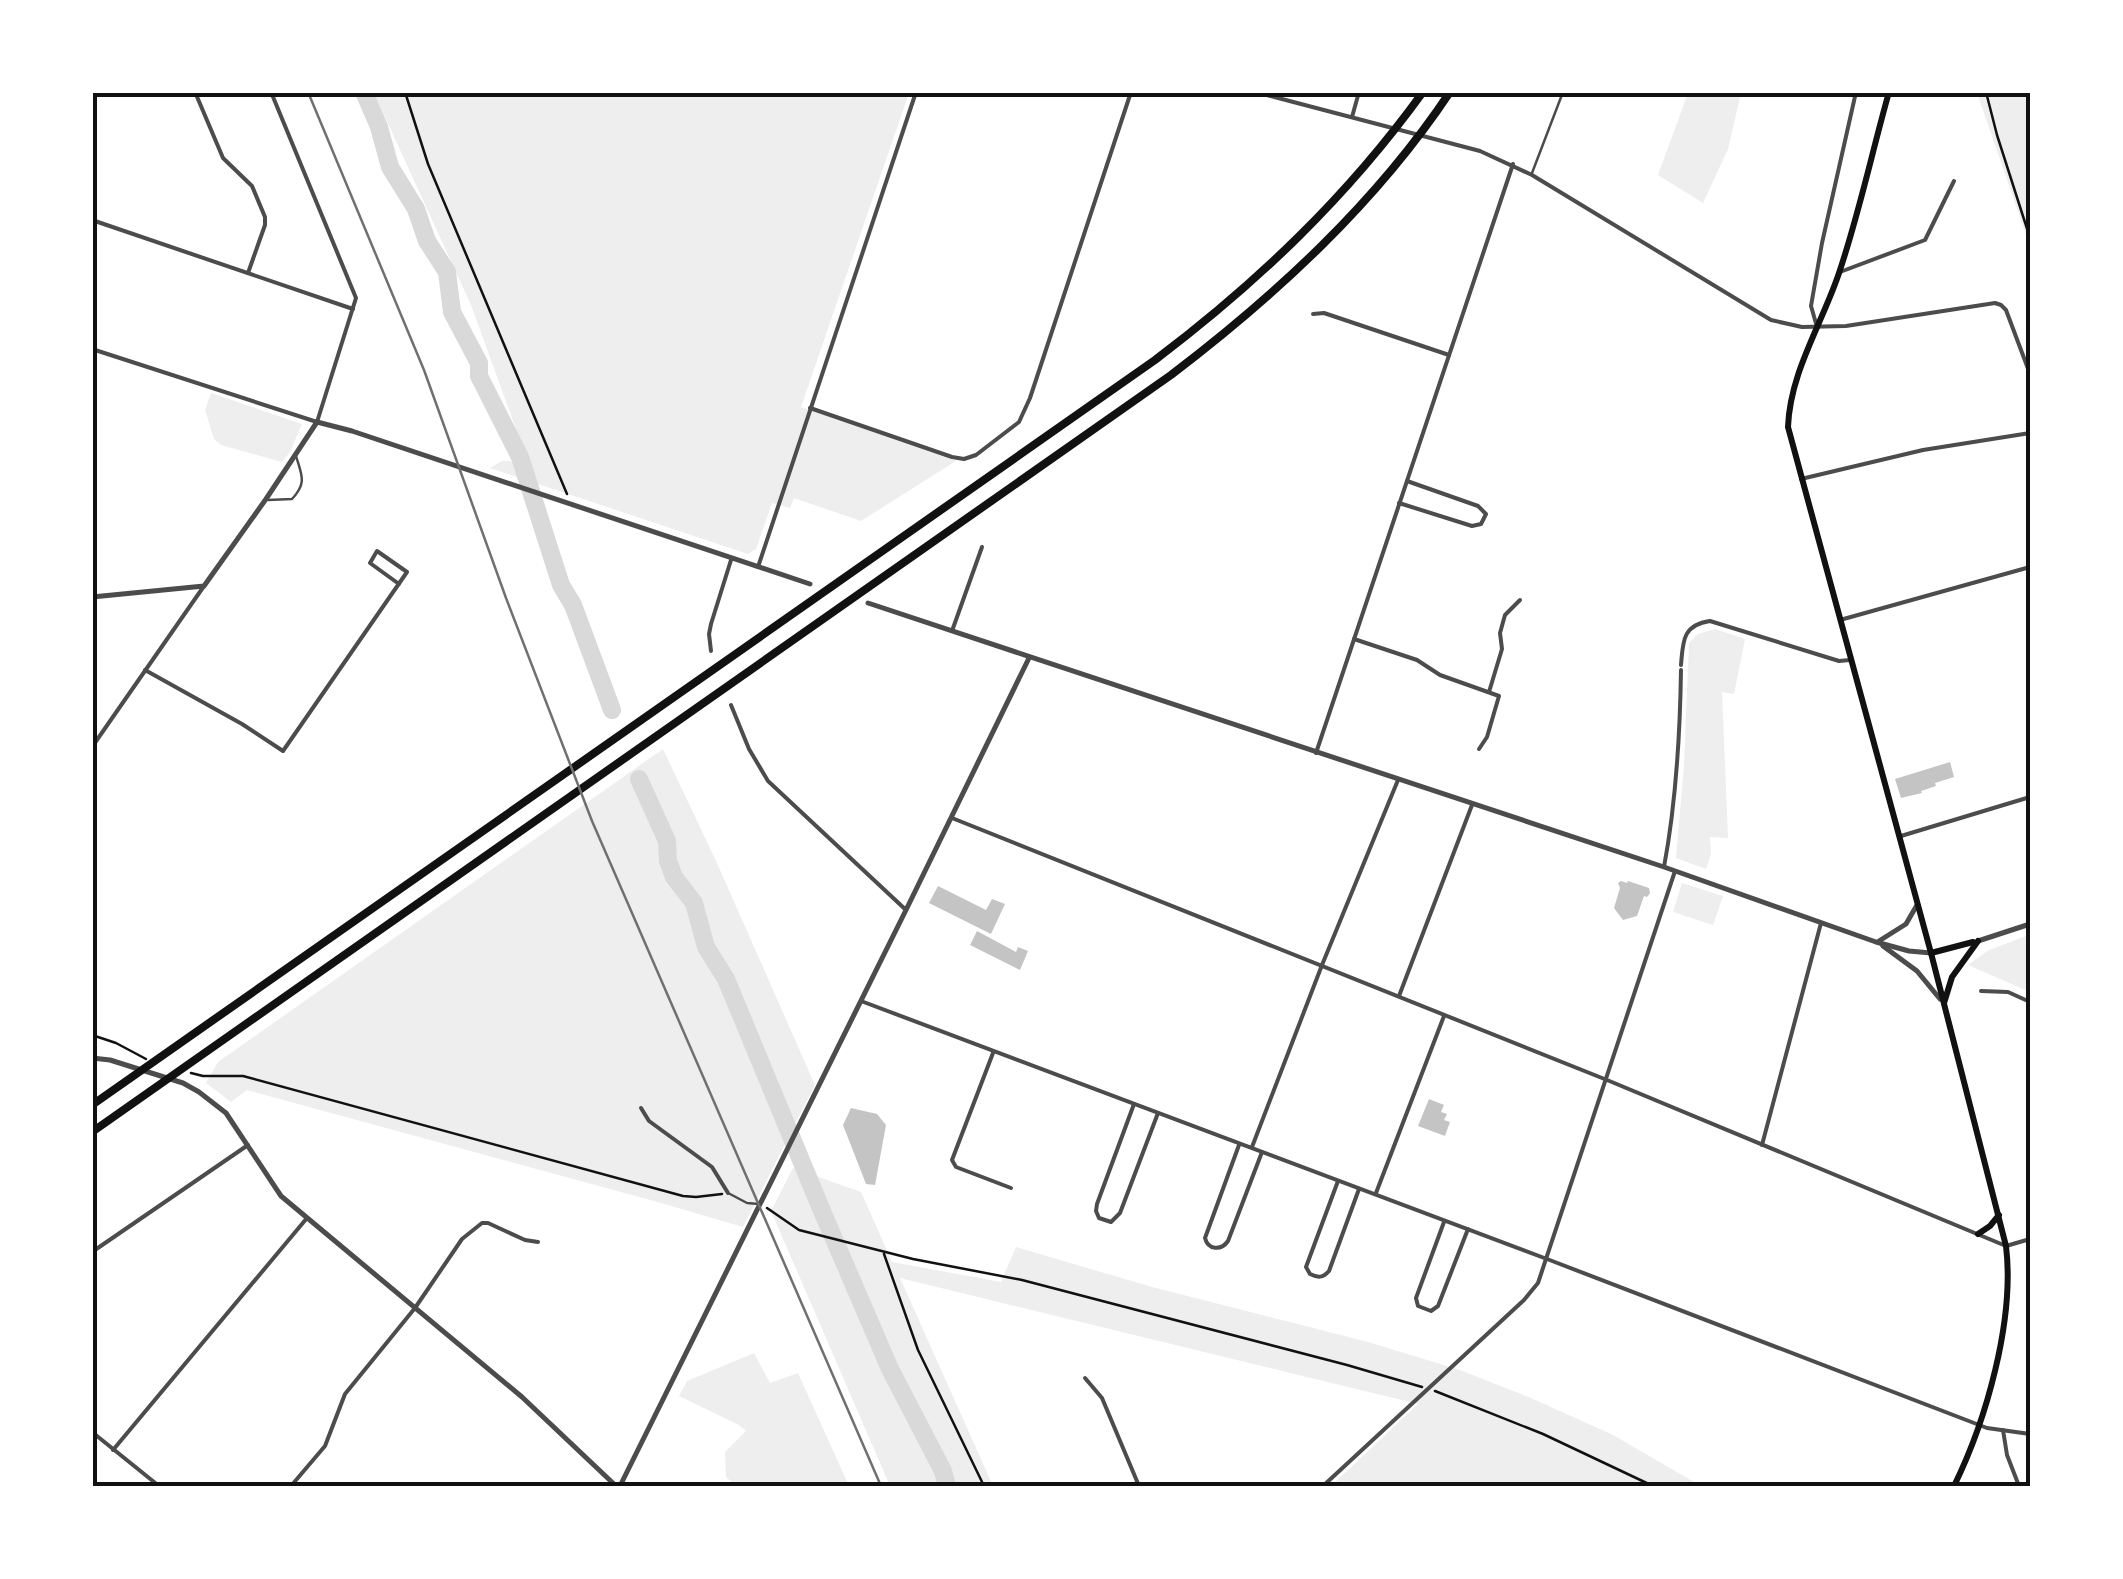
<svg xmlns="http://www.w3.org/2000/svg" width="2123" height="1579" viewBox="0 0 2123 1579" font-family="'DejaVu Sans',sans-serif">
	<rect width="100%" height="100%" fill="#fff"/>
	<g fill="#eee">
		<path d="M374,93H909L801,407L956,461L861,521L794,498L790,508L772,503L756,549L748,554L490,468L502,461L528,462L471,305Z"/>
		<path d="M1688,93H1741L1728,149L1703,203L1658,175Z"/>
		<path d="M1977,93H2030V246Z"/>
		<path d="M211,393L302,424L290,452L282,462L221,445L214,439L205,410Z"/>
		<path d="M1715,629L1745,639L1734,694L1722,692L1728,838L1710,837L1711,854L1706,869L1676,858L1684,765L1689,643L1698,634Z"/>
		<path d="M663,749L716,861L815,1085L743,1227L654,1201L247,1090L231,1102L206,1083L218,1062Z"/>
		<path d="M1682,883L1723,896L1713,925L1673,912Z"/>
		<path d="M2026,936L2030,952V992L1968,965L1989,950Z"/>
		<path d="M793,1168L861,1192L892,1262L1001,1282L1016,1247L1152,1287L1368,1342L1460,1370L1531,1398L1613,1435L1701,1486H1331L1418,1404L900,1278L993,1486H890L771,1211Z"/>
		<path d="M754,1353L770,1383L798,1373L849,1486H736L726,1477L725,1452L746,1431L739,1425L679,1396L687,1381Z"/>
	</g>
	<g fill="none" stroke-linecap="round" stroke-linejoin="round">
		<g stroke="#d9d9d9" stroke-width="18">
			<path d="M364,92L379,127L390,167L416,209L427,241L447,272L452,312L479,363V376L520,457L561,585L573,605L612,710"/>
			<path d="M639,779L667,841L668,861L674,877L694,903L706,947L726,979L822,1211L890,1369L943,1471L947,1486"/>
		</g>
	</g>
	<g fill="#c4c4c4">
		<path d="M1950,762L1954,777L1935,783L1936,786L1921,791L1922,793L1901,798L1895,779Z"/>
		<path d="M1628,881L1649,888L1650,893L1647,897L1644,896L1637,916L1623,920L1614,908L1620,888L1618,883L1621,881L1627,883Z"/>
		<path d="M938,886L986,910L992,899L1005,904L991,934L929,903Z"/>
		<path d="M977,931L1016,952L1018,947L1028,951L1020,970L970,945Z"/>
		<path d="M1429,1099L1444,1105L1441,1112L1447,1114L1444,1120L1450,1122L1445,1136L1418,1126Z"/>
		<path d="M851,1108L877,1114L886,1125L875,1185L866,1184L843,1125Z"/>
	</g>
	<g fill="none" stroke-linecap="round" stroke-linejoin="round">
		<g stroke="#111" stroke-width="2.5">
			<path d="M405,92L428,164L567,494"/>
			<path d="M1986,92L1997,135L2030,238"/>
			<path d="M92,1035L116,1043L146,1059"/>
			<path d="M191,1073L203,1076H243L683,1196L696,1197L722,1194"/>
			<path d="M767,1208L799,1230L913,1259L1022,1280L1347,1365L1422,1387"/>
			<path d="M884,1254L918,1350L984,1486"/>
			<path d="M1435,1391L1543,1434L1653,1486"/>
		</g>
		<g stroke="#4c4c4c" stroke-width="2.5">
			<path d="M1532,173L1563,92"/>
			<path d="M268,500L292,499C307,483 302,476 296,456"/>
			<path d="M730,1194L747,1203L759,1204"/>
		</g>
		<g stroke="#4c4c4c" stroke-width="4">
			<path d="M195,92L223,158L252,186L265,217V225L248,273"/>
			<path d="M1255,92L1480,151L1532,175L1771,320L1802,327L1846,326L1995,303L2001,305L2006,310L2030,374"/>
			<path d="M1352,117L1359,92"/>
			<path d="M92,220L353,309"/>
			<path d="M1840,272L1925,240L1954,181"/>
			<path d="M1313,314L1324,313L1449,355"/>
			<path d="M1817,327L1811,306L1822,243L1856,92"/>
			<path d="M92,349L317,422L356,298L271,92"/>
			<path d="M810,408L952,457L964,459L976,455L1019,422L1030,398L1131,92"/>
			<path d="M1801,479L1923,450L2030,433"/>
			<path d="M1399,503L1472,526L1481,524L1486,514L1478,506L1407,481"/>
			<path d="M758,567L916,92"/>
			<path d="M1840,620L2030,567"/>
			<path d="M952,631L982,547"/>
			<path d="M1354,639L1417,660L1440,675L1499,696L1487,737L1479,749"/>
			<path d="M711,651L709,634L711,624L731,560"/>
			<path d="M1681,665C1683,642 1682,625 1710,621L1839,661L1850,660"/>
			<path d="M145,670L242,724L283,751L407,572L377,551L370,563L399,584"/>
			<path d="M1489,692L1502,649L1500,633L1505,615L1520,600"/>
			<path d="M731,705L749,749L768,781L906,910"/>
			<path d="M92,747L204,586"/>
			<path d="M1316,753L1513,164"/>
			<path d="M952,818L1607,1080L2006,1246L2030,1239"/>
			<path d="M1901,836L2030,797"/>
			<path d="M1664,867C1676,803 1680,736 1681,670"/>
			<path d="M1981,991L2008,992L2030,1002"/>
			<path d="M1399,996L1472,805"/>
			<path d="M861,1001L1547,1259L1987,1428L2030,1434"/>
			<path d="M993,1053L952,1160L956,1167L1011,1188"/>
			<path d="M1134,1104L1097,1204L1096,1211L1099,1218L1111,1222L1120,1213L1158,1113"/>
			<path d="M641,1108L649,1121L712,1167L728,1193"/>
			<path d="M1239,1145L1205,1238C1208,1250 1221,1251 1228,1241L1262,1152"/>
			<path d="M1762,1145L1821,923"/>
			<path d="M1252,1147L1322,965L1398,780"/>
			<path d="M1338,1181L1306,1267L1310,1274C1318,1278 1323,1278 1329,1271L1359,1189"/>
			<path d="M1376,1193L1444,1016"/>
			<path d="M1444,1222L1416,1298L1418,1306L1431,1311L1438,1306L1468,1229"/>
			<path d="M92,1252L248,1145"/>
			<path d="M1085,1378L1102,1398L1139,1486"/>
			<path d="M2003,1430L2007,1455L2019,1486"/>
			<path d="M92,1432L159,1486"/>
			<path d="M113,1450L307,1218"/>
			<path d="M291,1486L325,1446L345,1394L415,1308L462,1239L482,1223H488L525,1240L538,1242"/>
			<path d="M1323,1486L1524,1300L1538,1283L1675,871"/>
		</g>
		<g stroke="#4c4c4c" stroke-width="5">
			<path d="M92,597L204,586L266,499L317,422L352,431L810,584"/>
			<path d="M868,603L1664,867L1876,942L1909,951L1931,953"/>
			<path d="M1879,941L1906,924L1917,905"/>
			<path d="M1978,941L2030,924"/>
			<path d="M1883,946L1917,971L1940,999"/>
			<path d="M92,1058L110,1060L183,1083L199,1092L226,1113L281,1196L522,1397L616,1486"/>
			<path d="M620,1486L906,910L1029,658"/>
		</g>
		<g stroke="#111" stroke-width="6">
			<path d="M1889,92C1872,152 1859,214 1839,273C1822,324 1790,372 1788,427L1931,953L2006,1246C2015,1320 1986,1421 1954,1486"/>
			<path d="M1931,953L1973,942"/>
			<path d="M1944,1003L1952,977L1978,941"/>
			<path d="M1978,1234L1990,1226L1999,1215"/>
		</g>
		<g stroke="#111" stroke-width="8">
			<path d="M92,1105L1155,360C1258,282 1347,197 1423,92"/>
			<path d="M92,1132L1171,375C1276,295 1376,203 1450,92"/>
		</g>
		<path stroke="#707070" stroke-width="2.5" d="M308,92L424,370L506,598L592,821L881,1486"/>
	</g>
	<rect width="2123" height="1579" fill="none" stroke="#ffffff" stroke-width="190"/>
	<rect x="95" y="95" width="1933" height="1389" fill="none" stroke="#111" stroke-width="4"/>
</svg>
